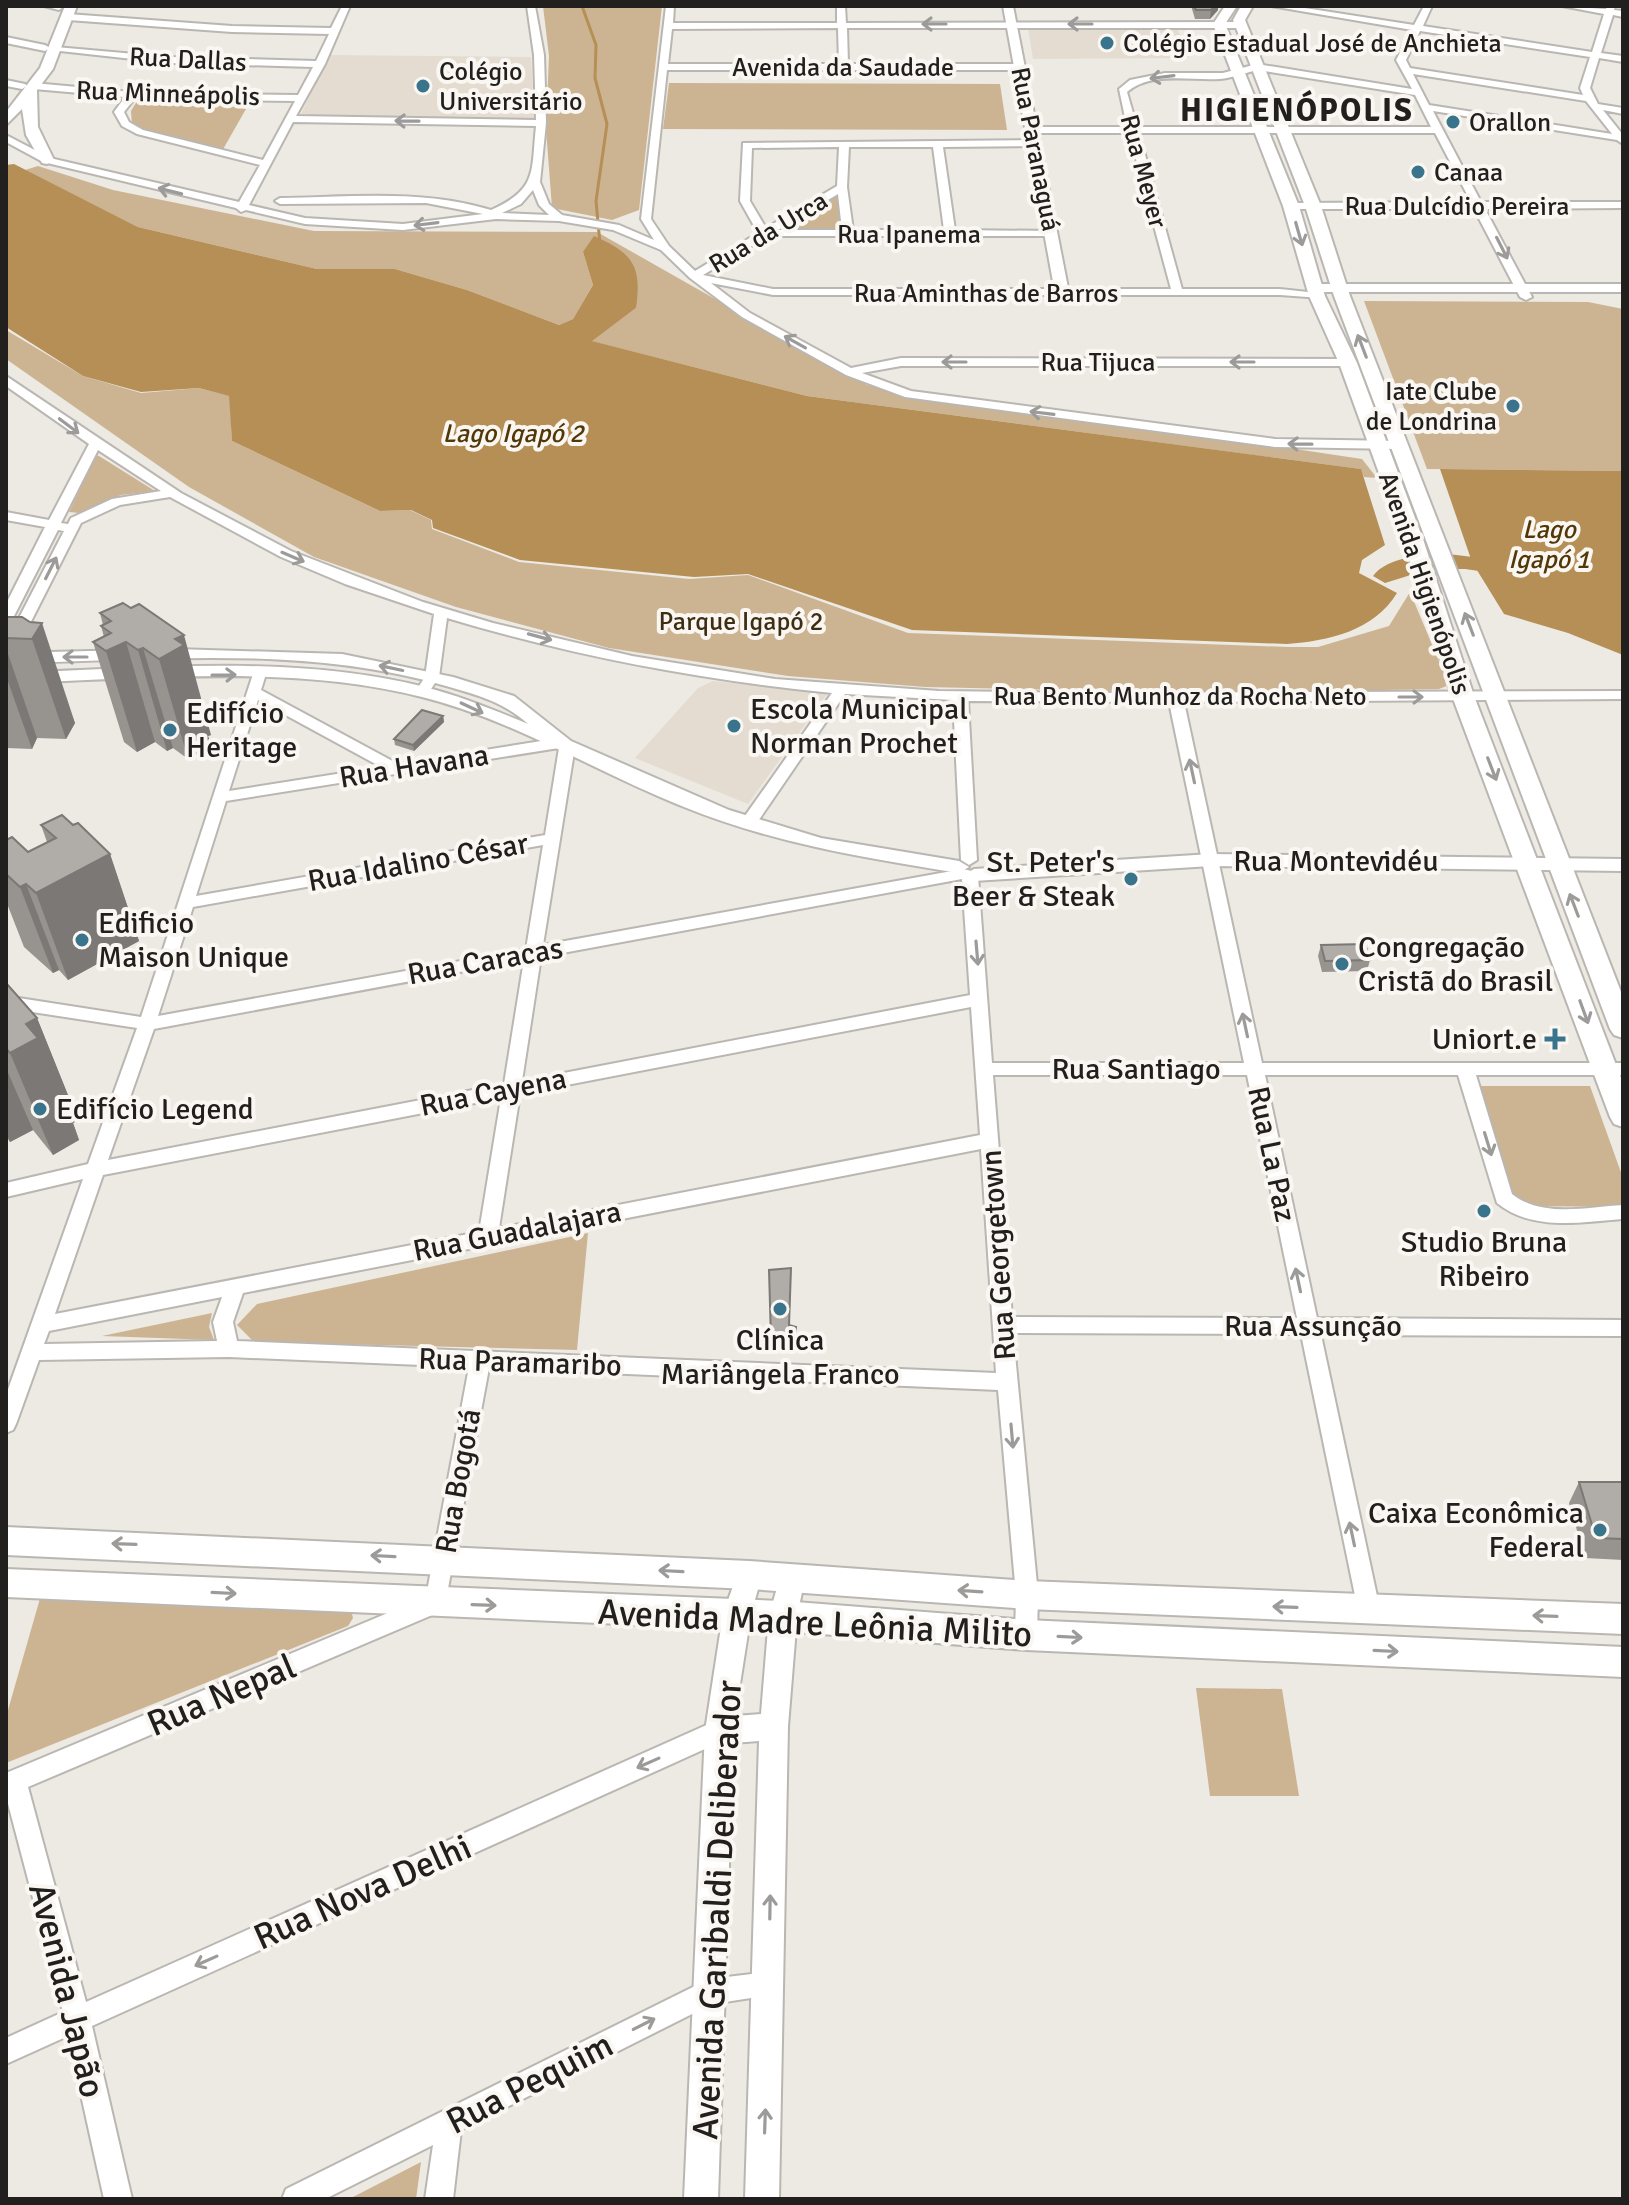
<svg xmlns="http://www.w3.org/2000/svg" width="1629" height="2205" viewBox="0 0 1629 2205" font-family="Signika,sans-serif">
	<rect width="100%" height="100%" fill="#ede9e3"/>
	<g fill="#e4dcd0">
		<path d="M1177,27L1189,58L1033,59L1028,28Z"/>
		<path d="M329,55L531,57L534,119L300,116Z"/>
		<path d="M713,681L828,693L748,804L635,758L698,688Z"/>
	</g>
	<g fill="#ccb492">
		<path d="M543,6H662L639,210L612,220L552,208L546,129L549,56Z"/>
		<path d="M669,83L1000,84L1007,130L663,129Z"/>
		<path d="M139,98L250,102L222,151L143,131L132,125L131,111Z"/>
		<path d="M38,166L113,190L314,231L597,232L867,385L1362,459L1377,478L1364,477L1360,469L807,396L591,341L636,308L583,252L593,285L573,319L559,325L467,290L395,269H317L138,227L25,170Z"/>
		<path d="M839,192L846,232L777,229Z"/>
		<path d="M1364,301L1588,302L1623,309V471L1427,469Z"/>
		<path d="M6,330L83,376L141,393L199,388L230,396L232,441L380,511L410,510L431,520L432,529L519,562L689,579L748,575L908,633L1288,647H1318L1389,626L1410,592L1449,685L1439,689L1211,693L925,687L788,676L609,648L456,607L314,557L189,487L6,359Z"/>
		<path d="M96,455L99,456L155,491L121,495L79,513L69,512Z"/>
		<path d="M1479,1086H1590L1623,1178V1207L1516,1206Z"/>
		<path d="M588,1233L577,1350L254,1342L237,1325L257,1304Z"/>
		<path d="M212,1313L209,1327L214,1340L102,1336Z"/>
		<path d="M41,1595L351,1610L353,1618L348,1626L6,1763V1717Z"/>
		<path d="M1196,1688L1282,1689L1299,1796H1210Z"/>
		<path d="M421,2162L416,2199H349Z"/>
	</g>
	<g fill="#b58f56">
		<path d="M14,164L138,227L317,269H395L467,290L559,325L573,319L593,285L583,252L594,236C633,253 642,266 636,308L592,341L807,396L1361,469L1385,545L1362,560L1359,573L1397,593C1374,631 1328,641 1287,644L912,630L748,574L694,577L520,560L433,528L432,520L411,510L380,511L232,441L229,396L199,388L141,392L83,376L6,327V165Z"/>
		<path d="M1440,469L1623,471V655L1568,633L1504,614L1472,562Z"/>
	</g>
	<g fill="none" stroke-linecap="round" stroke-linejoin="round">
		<path stroke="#b58f56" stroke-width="3" d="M582,6L596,45L595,78L607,124L596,201L600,244"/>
		<path fill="#b58f56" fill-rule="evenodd" d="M1448,554L1514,562L1526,569L1514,576L1465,569H1430L1385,583L1373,576C1388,556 1425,555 1448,554Z"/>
		<defs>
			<g id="minor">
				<path d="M44,6H63V7L59,10Z"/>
				<path d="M342,6H350L325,64L296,116L536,120L534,55L527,6H535L544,55L546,123L540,182L549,204L562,215L619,225L654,240L641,219L666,6H674L673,23H837V6H845L846,23L1241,22L1245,25L1241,28H847L848,64H1020L1025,67L1020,70H667L651,219L669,246L695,271L758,233L740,201L743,143L1034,140L1039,143L1034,146L943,147L955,230L1053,231L1057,232V236H768L703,275L773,289H1171L1129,133H1031L1026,130L1031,127H1127L1119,89L1130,80L1165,73H1223L1257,64L1412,89L1396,60L1412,30L1271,6H1292L1414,25L1424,6H1432L1423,26L1592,52L1604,14L1562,6L1606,9L1607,6H1615L1614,10L1623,11V17L1613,15L1601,53L1623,56V62L1599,58L1590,88L1598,104L1623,108V114L1603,110L1623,135V144L1617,140L1433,111L1481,202H1623V208L1485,209L1532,297L1526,300L1520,297L1474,209H1291L1286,206L1291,203L1471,202L1435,133H1139L1182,289H1280L1317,293L1321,294V298L1280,295H773L711,283L750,313L851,368L901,358L1348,359L1352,360V366H901L862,373L911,391L1275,439L1401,441L1407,445L1401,449L1275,447L905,397L846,375L742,317L690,278L661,250L613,230L559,221L496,219L403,230L305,224L246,210L241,212L236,208L43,162L6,142V135L50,158L239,202L260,165L137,134L122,126L114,112L125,97L34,89L29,86L34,83L142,93L298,95L313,67L169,63L51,50L56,47L169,57L316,61L329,34L232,32L68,20L64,17L68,14L232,26L331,28ZM838,28L839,64H668L672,29ZM1420,31L1590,57L1580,88L1583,95L1410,68L1406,60ZM1257,70L1415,95L1431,127H1137L1127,92C1152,71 1190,81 1220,79C1232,78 1245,73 1257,70ZM1413,74L1586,101L1612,134L1429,105ZM135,98L142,99L295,101L263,160L143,130L129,122L124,112ZM293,122L536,126C531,172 538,189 491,210C424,189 350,197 280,198L275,201L280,204L426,203L483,214L403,224L305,218L249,205ZM839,147L837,186L766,228L750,201L752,148ZM849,147H933L944,230H853L847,187ZM533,190L539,205L549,215L502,213L521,204ZM838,194L842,230H778Z"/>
				<path d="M6,37L45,45L50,48L45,51L6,43Z"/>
				<path d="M6,80L25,84L27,86L22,89L6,86Z"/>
				<path d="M6,376L181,493L291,551L423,602L493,623L632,656L775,679L939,691L1082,693L1623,691V699L1184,702L1262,1063H1623V1075H1476L1512,1194C1542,1218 1587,1207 1623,1205V1219C1580,1222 1533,1232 1497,1203L1458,1075H1265L1317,1318L1623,1320V1336L1321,1335L1380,1610L1377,1617L1369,1620L1361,1617L1358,1610L1301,1334L1013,1333L1038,1595L1037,1635L1034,1642L1026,1645L1018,1642L1015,1635L1016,1595L998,1390L489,1368L444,1610L28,1787L86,2002L711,1723L719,1720L727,1723L731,1731L727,1739L92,2026L132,2199H104L68,2036L6,2064V2038L63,2012L6,1796V1773L426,1597L469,1367L229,1357L39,1360L16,1424L13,1430L6,1433V1395L83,1179L6,1197V1183L88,1164L137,1028L6,1008V996L141,1017L254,671L259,670L266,674L261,690L398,764L560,738L575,746L543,945L963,869L976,872L978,876L992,1063H1244L1169,702L968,701L977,860L969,865L961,860L953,700L845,694L754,827L748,828L740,823L832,693C701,680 573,656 447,618L439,677L427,695H417L415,692L425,677L434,614L345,584L281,557L170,497L120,505L81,523L13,657L6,661V643L64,531L58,530L13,618L6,622V604L45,527L6,520V512L49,520L89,444L6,386ZM98,450L161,491L112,499L71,518L68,524L61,523ZM258,700L381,767L229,791ZM559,748L545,835L196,896L226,801ZM543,845L526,949L158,1016L193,907ZM962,879L970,995L522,1081L541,957ZM524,960L504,1084L108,1160L154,1029ZM971,1007L980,1135L499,1228L520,1094ZM993,1075H1247L1297,1318L1012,1317ZM501,1098L479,1232L55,1314L103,1175ZM981,1149L996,1373L237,1341L233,1322L243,1293ZM222,1297L213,1322L217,1341L44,1344L49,1331Z"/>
				<path d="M768,1972L777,1976L781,1985L777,1994L712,2004L461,2130L453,2199H425L433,2145L325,2199H282L286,2189L701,1983L710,1979Z"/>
			</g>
			<g id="tertiary">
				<path d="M1003,6H1013L1069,293L1062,297L1055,293Z"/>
				<path d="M1623,284V292H1314L1307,288L1314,284Z"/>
				<path d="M175,649L342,654L453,677L514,696L571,741L729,810L821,838L959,861L969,867L959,873C864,858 773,843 684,807C596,772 514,720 422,697C288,663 143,680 6,683V673C144,669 289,653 425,687C460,696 494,710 528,724C504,702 477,695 446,686C304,644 152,661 6,663V653Z"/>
				<path d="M1211,854L1623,859V871L1211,866L974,881L964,875L974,869Z"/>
				<path d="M749,1563L758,1567L762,1575L751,1614L735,1716L761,1714L769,1616L782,1570L792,1566L802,1570L805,1578L797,1616L788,1726L779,2199H745L759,1741L733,1743L718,2199H684L705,1731L723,1614L740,1567Z"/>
			</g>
			<g id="secondary">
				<path d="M65,6H77L53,69L37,90L38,127L54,160L47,164L42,163L26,135L22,109L6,125V112L40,68Z"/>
				<path d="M1225,6H1237L1225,24L1299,206L1325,296L1357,363L1424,542L1474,696L1623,1083V1127L1614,1124L1610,1117L1452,696L1404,542L1339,363L1309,296L1283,206L1213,24Z"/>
				<path d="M1241,6H1253L1245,20L1321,206L1350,296L1623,997V1038L1614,1035L1610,1029L1334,296L1305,206L1233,20Z"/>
				<path d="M6,1527L749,1561L1027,1581L1623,1604V1634L1027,1609L749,1589L6,1555Z"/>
				<path d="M6,1569L783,1601L1026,1620L1623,1647V1677L1026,1650L783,1631L6,1597Z"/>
			</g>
		</defs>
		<use href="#minor" stroke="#bab6b1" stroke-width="4"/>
		<use href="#tertiary" stroke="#bab6b1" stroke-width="4"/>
		<use href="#secondary" stroke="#bab6b1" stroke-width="4"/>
		<use href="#minor" fill="#fff" fill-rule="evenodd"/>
		<use href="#tertiary" fill="#fff" fill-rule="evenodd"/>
		<use href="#secondary" fill="#fff" fill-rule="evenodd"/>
	</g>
	<g fill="#979490">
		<path d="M1192,6H1218V10L1210,19H1195L1192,9Z"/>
		<path d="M131,608L211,735L208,736L211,745L188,759L173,748L167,751L155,742L137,752L124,742L93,642L104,637L101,626L103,625L100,613Z"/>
		<path d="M6,617H22L75,723L66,739L37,738L32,749L7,748L6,744Z"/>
		<path d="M443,716L444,722L414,751L395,745L394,739Z"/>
		<path d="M41,825L110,854L139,941L68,980L59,970L53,973L24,947L6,901V840L28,852L47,842Z"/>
		<path d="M1321,945L1370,960L1367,971L1322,972L1318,956Z"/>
		<path d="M6,983L37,1018L78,1120L73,1123L79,1140L53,1155L33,1130L10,1142L6,1136Z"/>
		<path d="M769,1270L790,1325L797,1338L795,1351L771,1350Z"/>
		<path d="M1579,1482H1623V1560L1585,1558L1569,1503Z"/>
	</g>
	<g fill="#7b7875">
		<path d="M1215,6H1218V10L1210,19L1211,10Z"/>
		<path d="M42,623L75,723L66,739L32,639Z"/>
		<path d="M184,635L211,735L208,736L211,745L188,759L159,659L175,639Z"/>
		<path d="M126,642L155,742L137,752L106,651Z"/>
		<path d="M6,648L37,738L32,749L6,676Z"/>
		<path d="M143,648L173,748L167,751L138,650Z"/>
		<path d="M443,716L444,722L414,751L413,745Z"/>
		<path d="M110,854L139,941L68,980L36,893Z"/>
		<path d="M26,884L59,970L53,973L20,887Z"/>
		<path d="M37,1018L78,1120L73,1123L79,1140L53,1155L10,1053L26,1024Z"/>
		<path d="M6,1068L33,1130L10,1142L6,1132Z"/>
	</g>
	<g fill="#b0aca7" stroke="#7b7875" stroke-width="2">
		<path d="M1194,6H1215L1211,10H1196Z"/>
		<path d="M123,603L131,608L139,604L184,635L175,639L184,645L159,659L143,648L138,650L126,642L106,651L93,642L111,633L101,626L111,621L100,613Z"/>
		<path d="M6,617H22L30,622L42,623L32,639L6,638Z"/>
		<path d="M422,710L443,716L413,745L394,739Z"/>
		<path d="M62,815L73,825L78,823L110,854L36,893L26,884L20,887L6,874V840L12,837L28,852L56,838L41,825Z"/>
		<path d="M1365,944L1370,960L1325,961L1321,945Z"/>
		<path d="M6,983L37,1018L26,1024L38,1038L10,1053L6,1048Z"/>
		<path d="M791,1268L789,1325L796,1327L795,1340L771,1339L769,1270Z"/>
		<path d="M1579,1482H1623V1539L1596,1538Z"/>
	</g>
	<defs><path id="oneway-shaft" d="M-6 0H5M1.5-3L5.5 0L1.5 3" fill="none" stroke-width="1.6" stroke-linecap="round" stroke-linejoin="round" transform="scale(2)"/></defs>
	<g stroke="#9c9b9a">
		<use href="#oneway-shaft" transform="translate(934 24) rotate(-180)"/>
		<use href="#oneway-shaft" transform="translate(1080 24) rotate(-180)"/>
		<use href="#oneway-shaft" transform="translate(1162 77) rotate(173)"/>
		<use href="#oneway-shaft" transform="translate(407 121) rotate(-179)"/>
		<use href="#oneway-shaft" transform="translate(170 191) rotate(-166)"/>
		<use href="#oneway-shaft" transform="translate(426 224) rotate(173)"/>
		<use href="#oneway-shaft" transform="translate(1299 234) rotate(74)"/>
		<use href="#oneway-shaft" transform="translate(1502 248) rotate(63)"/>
		<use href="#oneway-shaft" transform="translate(795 342) rotate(-151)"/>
		<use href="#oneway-shaft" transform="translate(1362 346) rotate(-111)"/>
		<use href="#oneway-shaft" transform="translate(954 362) rotate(-180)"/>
		<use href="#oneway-shaft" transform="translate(1242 362) rotate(-180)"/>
		<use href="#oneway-shaft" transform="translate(1042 413) rotate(-173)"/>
		<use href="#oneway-shaft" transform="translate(69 426) rotate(37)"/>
		<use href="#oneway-shaft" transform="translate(1300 444) rotate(-179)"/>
		<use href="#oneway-shaft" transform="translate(293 557) rotate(23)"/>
		<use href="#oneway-shaft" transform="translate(51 568) rotate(-63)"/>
		<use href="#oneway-shaft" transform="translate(1469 624) rotate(-111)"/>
		<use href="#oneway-shaft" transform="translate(540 637) rotate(15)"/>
		<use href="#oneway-shaft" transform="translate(75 657) rotate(180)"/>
		<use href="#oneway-shaft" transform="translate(391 668) rotate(-168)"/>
		<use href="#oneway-shaft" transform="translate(224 675) rotate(-1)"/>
		<use href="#oneway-shaft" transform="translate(1411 697)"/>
		<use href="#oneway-shaft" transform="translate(472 708) rotate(25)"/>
		<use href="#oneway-shaft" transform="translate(1492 769) rotate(69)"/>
		<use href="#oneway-shaft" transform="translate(1192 771) rotate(-102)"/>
		<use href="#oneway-shaft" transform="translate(1574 905) rotate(-111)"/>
		<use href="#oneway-shaft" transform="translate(977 953) rotate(85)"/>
		<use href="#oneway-shaft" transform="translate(1584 1012) rotate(70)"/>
		<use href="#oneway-shaft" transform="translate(1245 1025) rotate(-102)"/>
		<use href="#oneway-shaft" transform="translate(1488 1144) rotate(73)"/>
		<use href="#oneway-shaft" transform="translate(1298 1280) rotate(-102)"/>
		<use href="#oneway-shaft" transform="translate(1012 1436) rotate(85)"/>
		<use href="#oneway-shaft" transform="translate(1352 1534) rotate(-102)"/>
		<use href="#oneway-shaft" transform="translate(124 1544) rotate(-178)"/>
		<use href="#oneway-shaft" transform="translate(383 1556) rotate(-177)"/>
		<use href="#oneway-shaft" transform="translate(671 1571) rotate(-177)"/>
		<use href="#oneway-shaft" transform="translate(970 1591) rotate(-176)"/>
		<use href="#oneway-shaft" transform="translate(224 1593) rotate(3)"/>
		<use href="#oneway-shaft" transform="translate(484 1605) rotate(2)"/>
		<use href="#oneway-shaft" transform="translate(1285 1607) rotate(-178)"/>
		<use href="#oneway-shaft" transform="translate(1545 1616) rotate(-178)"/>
		<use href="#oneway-shaft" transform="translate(1070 1637) rotate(3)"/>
		<use href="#oneway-shaft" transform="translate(1386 1651) rotate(3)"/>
		<use href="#oneway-shaft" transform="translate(648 1763) rotate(156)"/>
		<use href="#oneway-shaft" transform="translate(770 1907) rotate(-89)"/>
		<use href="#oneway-shaft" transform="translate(206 1961) rotate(156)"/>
		<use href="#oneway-shaft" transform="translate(644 2024) rotate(-27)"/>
		<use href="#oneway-shaft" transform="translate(765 2121) rotate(-88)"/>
	</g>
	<g fill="#39748c" stroke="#faf6f1" stroke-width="3">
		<circle cx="1107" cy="43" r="8"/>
		<circle cx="423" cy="86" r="8"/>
		<circle cx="1453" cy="122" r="8"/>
		<circle cx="1418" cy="172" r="8"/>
		<circle cx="1513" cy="406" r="8"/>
		<circle cx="734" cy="726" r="8"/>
		<circle cx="170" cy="730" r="8"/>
		<circle cx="1131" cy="879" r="8"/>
		<circle cx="82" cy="940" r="8"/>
		<circle cx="1342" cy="964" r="8"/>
		<path d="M1551 1027h8v8h8v8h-8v8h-8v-8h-8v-8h8z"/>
		<circle cx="40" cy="1109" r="8"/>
		<circle cx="1484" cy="1211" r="8"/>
		<circle cx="780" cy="1309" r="8"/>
		<circle cx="1600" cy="1530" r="8"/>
	</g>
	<g text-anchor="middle" stroke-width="8" stroke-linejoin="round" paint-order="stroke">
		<g font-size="26" fill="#22201e" stroke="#faf6f1" text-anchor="start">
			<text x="1123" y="52">Colégio Estadual José de Anchieta</text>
			<text x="439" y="80">Colégio<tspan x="439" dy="30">Universitário</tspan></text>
			<text x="1469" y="131">Orallon</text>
			<text x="1434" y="181">Canaa</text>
			<text x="1497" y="400" text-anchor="end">Iate Clube<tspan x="1497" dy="30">de Londrina</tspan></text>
		</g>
		<g font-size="26" fill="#22201e" stroke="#faf6f1">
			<text transform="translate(188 59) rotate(3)" y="9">Rua Dallas</text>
			<text x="843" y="76">Avenida da Saudade</text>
			<text transform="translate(168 93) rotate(2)" y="9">Rua Minneápolis</text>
			<text transform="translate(1036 149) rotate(79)" y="9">Rua Paranaguá</text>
			<text transform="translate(1144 171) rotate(75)" y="9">Rua Meyer</text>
			<text x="1457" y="215">Rua Dulcídio Pereira</text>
			<text transform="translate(768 232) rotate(-31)" y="9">Rua da Urca</text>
			<text x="909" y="243">Rua Ipanema</text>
			<text x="986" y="302">Rua Aminthas de Barros</text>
			<text x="1098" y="371">Rua Tijuca</text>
			<text transform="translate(1425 583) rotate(71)" y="9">Avenida Higienópolis</text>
			<text x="1180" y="705">Rua Bento Munhoz da Rocha Neto</text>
		</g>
		<g font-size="26" font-style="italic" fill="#523808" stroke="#faf6f1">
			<text x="513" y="442">Lago Igapó 2</text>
			<text x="1549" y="538">Lago<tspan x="1549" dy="30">Igapó 1</tspan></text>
		</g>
		<g font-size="26" fill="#3e2e14" stroke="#faf6f1">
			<text x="741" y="630">Parque Igapó 2</text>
		</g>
		<g font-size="30" fill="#22201e" stroke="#faf6f1" text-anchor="start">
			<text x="750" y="719">Escola Municipal<tspan x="750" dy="34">Norman Prochet</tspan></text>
			<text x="186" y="723">Edifício<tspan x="186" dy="34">Heritage</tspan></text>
			<text x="1115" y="872" text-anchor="end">St. Peter's<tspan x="1115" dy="34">Beer &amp; Steak</tspan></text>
			<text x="98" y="933">Edificio<tspan x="98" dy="34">Maison Unique</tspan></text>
			<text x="1358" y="957">Congregação<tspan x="1358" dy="34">Cristã do Brasil</tspan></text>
			<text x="1537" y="1049" text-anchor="end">Uniort.e</text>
			<text x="56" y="1119">Edifício Legend</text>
			<text x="1484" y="1252" text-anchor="middle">Studio Bruna<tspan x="1484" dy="34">Ribeiro</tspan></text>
			<text x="780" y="1350" text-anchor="middle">Clínica<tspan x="780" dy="34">Mariângela Franco</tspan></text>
			<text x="1584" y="1523" text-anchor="end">Caixa Econômica<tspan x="1584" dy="34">Federal</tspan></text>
		</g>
		<g font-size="30" fill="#22201e" stroke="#faf6f1">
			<text transform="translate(414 766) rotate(-9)" y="10">Rua Havana</text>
			<text x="1336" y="871">Rua Montevidéu</text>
			<text transform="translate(418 862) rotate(-10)" y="10">Rua Idalino César</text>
			<text transform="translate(485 961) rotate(-10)" y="10">Rua Caracas</text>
			<text x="1136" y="1079">Rua Santiago</text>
			<text transform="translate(493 1092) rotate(-11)" y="10">Rua Cayena</text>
			<text transform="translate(1272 1154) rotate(78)" y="10">Rua La Paz</text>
			<text transform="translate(517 1231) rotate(-11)" y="10">Rua Guadalajara</text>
			<text transform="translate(998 1255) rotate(-94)" y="10">Rua Georgetown</text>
			<text x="1313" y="1336">Rua Assunção</text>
			<text transform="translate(520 1362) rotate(2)" y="10">Rua Paramaribo</text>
			<text transform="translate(458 1481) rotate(-80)" y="10">Rua Bogotá</text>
		</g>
		<g font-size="32" font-weight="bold" letter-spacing="2" fill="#22201e" stroke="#faf6f1">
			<text x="1297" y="121">HIGIENÓPOLIS</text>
		</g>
		<g font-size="36" fill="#22201e" stroke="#faf6f1">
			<text transform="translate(815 1622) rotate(3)" y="13">Avenida Madre Leônia Milito</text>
			<text transform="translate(221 1694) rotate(-23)" y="13">Rua Nepal</text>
			<text transform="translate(362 1891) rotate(-24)" y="13">Rua Nova Delhi</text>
			<text transform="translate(716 1910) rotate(-87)" y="13">Avenida Garibaldi Deliberador</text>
			<text transform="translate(68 1990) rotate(76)" y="13">Avenida Japão</text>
			<text transform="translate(529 2082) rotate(-27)" y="13">Rua Pequim</text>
		</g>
	</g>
	<rect width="1629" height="2205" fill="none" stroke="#22201e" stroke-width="16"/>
</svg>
